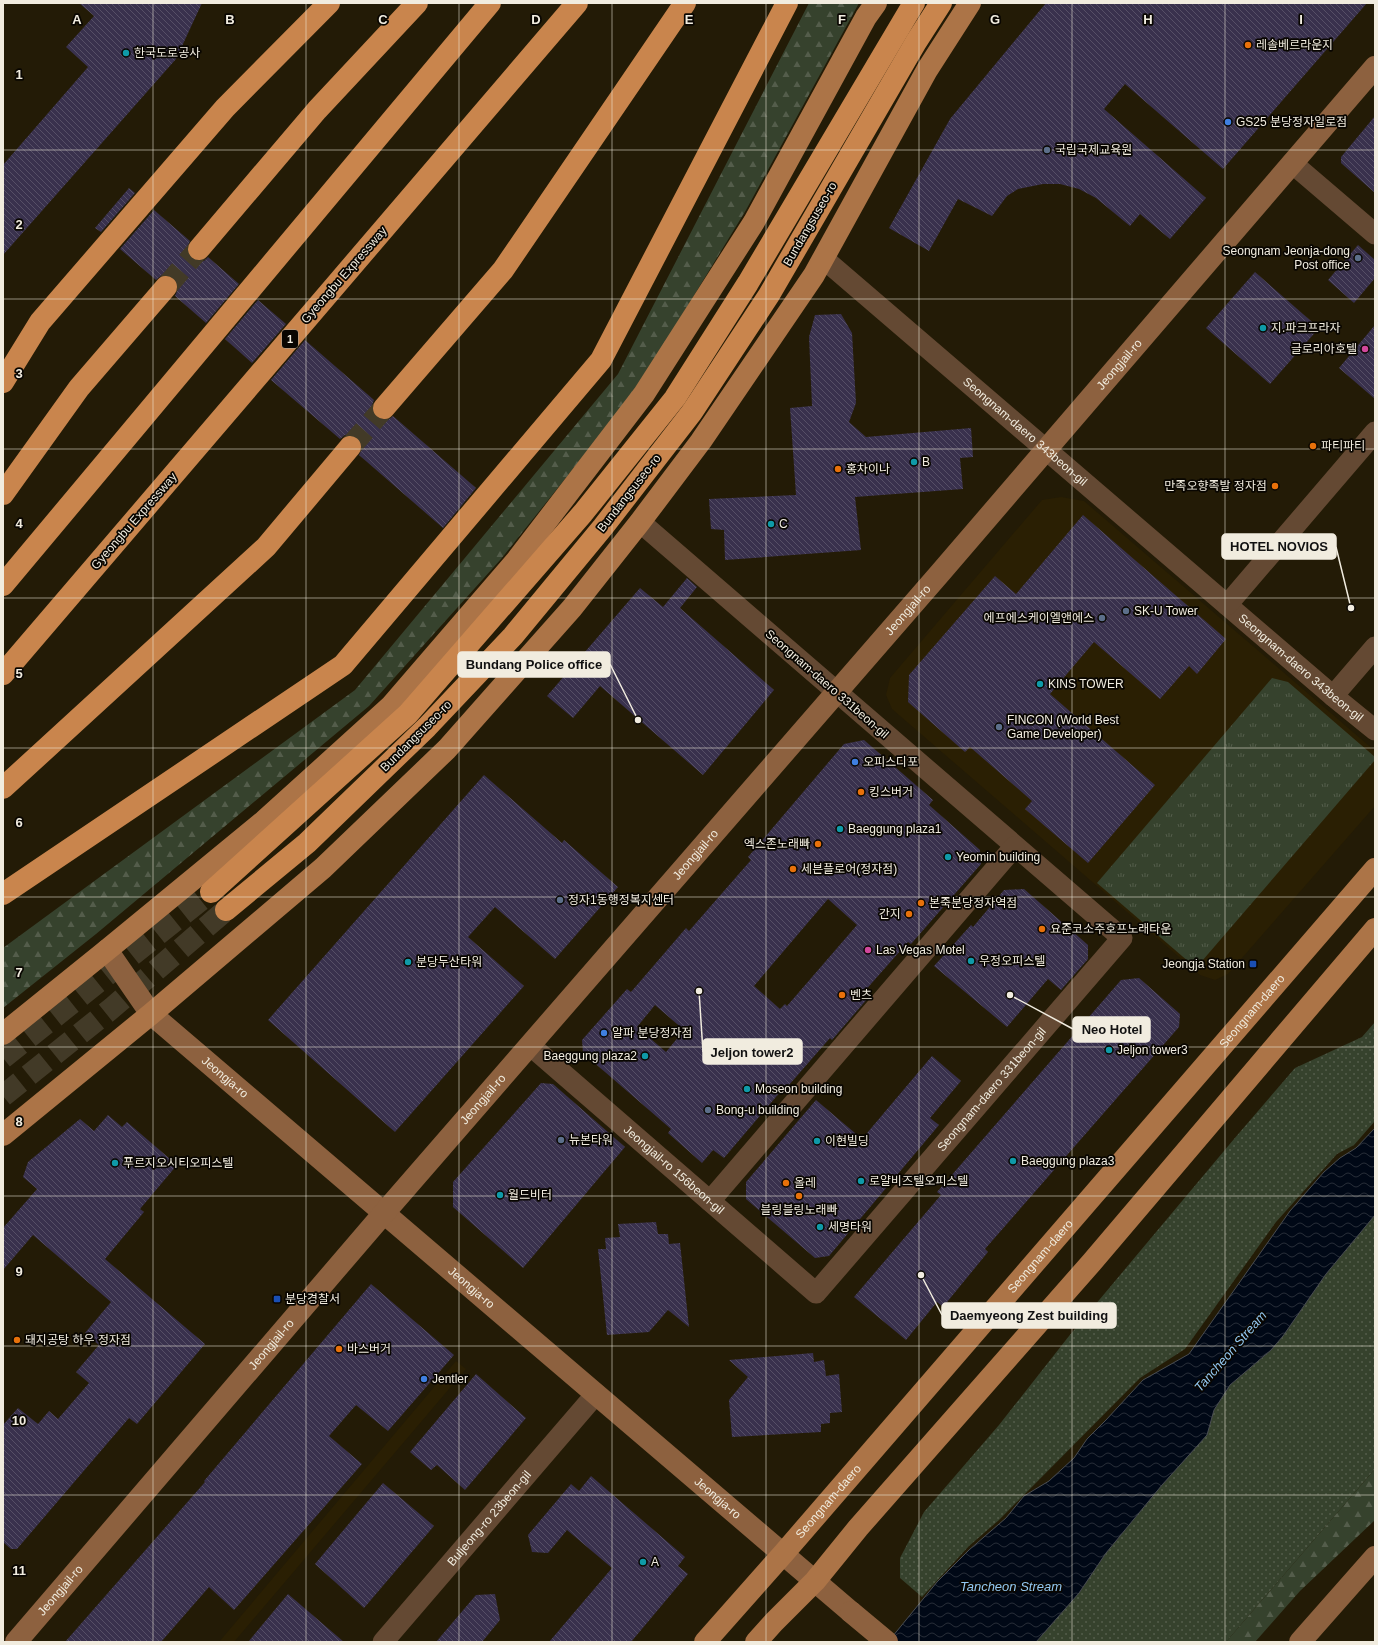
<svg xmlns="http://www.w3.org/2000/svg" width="1378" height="1645" viewBox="0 0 1378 1645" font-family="Helvetica,'Noto Sans KR',sans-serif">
	<defs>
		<pattern id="grass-dots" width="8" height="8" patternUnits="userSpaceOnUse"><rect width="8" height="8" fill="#36422d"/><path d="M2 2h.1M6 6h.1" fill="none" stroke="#545d4b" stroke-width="1.8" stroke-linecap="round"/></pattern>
		<pattern id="forest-firs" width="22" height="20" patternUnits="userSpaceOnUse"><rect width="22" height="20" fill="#36422d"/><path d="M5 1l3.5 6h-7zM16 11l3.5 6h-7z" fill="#545d4b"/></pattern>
		<pattern id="park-tufts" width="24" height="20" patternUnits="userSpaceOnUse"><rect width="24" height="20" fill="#36422d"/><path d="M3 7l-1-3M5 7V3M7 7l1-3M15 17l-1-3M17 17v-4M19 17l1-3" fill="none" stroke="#545d4b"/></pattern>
		<pattern id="water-waves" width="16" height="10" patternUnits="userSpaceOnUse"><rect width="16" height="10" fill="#000816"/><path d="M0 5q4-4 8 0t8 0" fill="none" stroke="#262c37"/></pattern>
		<pattern id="building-back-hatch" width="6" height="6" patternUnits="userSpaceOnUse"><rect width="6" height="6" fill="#39314d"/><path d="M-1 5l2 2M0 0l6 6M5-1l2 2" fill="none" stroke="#564f66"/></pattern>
	</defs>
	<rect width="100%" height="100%" fill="#231b06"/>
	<g fill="#2a1f03">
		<path d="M1061,497L1084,501L1375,751V806L1228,974L1215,980L1200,975L892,709L886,695L890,678L1042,500Z"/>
		<path d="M456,1361L466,1369L234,1642H219Z"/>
	</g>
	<g fill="url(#grass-dots)">
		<path d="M1375,1022V1121L1354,1145L1337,1154L1276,1222L1185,1349L1140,1378L999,1520L969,1546L922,1597L900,1578V1558L924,1512L999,1425L1069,1336L1234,1139L1295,1068L1362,1037Z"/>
		<path d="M1375,1215V1469L1226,1642H1036L1079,1593L1106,1553L1162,1485L1206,1435L1214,1410L1230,1385L1271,1350L1283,1336L1326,1274Z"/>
	</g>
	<g fill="url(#forest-firs)">
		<path d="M809,3H859L746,210L637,389L501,559L369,706L96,934L3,1008V948L355,690L618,374Z"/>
		<path d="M1375,1469V1520L1300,1591L1255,1642H1226Z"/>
	</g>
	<path fill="url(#park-tufts)" d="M1272,678L1288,682L1375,757V760L1196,968L1097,883Z"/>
	<path fill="url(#water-waves)" stroke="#484c52" d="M1375,1128V1215L1326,1274L1283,1336L1271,1350L1230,1385L1214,1410L1207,1435L1162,1485L1106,1553L1079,1593L1036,1642H888L937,1582L969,1550L1006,1518L1024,1496L1049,1481L1074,1458L1087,1439L1106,1420L1143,1380L1189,1354L1290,1211L1324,1172L1340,1158L1356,1148Z"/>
	<g fill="url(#building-back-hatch)" fill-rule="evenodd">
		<path d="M79,3H202L176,59L3,255V165L88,67L66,47L94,16Z"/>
		<path d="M1046,3H1367L1223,169L1125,84L1104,109L1206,198L1170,239L1140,214L1130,226L1096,198L1079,189L1060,184H1043L1018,189L1007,196L992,216L958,199L929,251L889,228L950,119Z"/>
		<path d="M1375,116V193L1341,163V157Z"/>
		<path d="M129,188L135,193L101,232L95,228Z"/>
		<path d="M154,210L190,241L187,247V254L191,258L197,261H204L208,257L239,284L206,323L175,296L178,289V283L174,277L169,275H162L156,280L120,249Z"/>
		<path d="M1358,245L1375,260V278L1354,303L1328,280Z"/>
		<path d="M1255,272L1319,328L1270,384L1206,328Z"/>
		<path d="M258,300L286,324L252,363L225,339Z"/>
		<path d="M841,314L852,333L856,403L849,422L866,437L971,428L973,457L960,458L963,489L855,497L861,550L725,560L724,530L711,529L709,499L796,495L790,408L812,406L809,337L815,315Z"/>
		<path d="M1375,325V399L1339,368Z"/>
		<path d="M305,340L374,400L372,405V412L376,418L382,420H388L393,416L476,488L443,528L359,455L362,449V442L358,438L352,435H345L340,439L271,380Z"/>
		<path d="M1083,515L1226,639L1197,674L1189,666L1160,699L1094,642L1050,694L1155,785L1088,863L1025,809L1032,801L970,747L965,752L908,702L909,675L995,576L1016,594Z"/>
		<path d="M687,578L697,587L680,608L774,690L703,775L600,686L573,718L547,696L640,588L663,607Z"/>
		<path d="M864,740L933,800L929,805L980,850L981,864L911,944L908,942L863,993L868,998L832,1040L830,1038L789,1085L787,1084L724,1158L713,1150L702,1163L668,1133L671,1129L583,1053L582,1040L627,989L631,992L686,928L689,931L751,860L748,857L844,744ZM828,899L857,925L787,1006L785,1004L780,1009L754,986ZM655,1005L684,1030L666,1052L637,1027Z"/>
		<path d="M484,775L562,843L564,840L618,887L555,959L495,907L468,937L524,986L395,1132L268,1020Z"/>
		<path d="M1024,889L1088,945V959L1061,990L1048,979L1007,1027L934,966L971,925L973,927L1004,890Z"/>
		<path d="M1139,978L1180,1014L1179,1027L985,1249L988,1252L943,1307L937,1302L906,1340L854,1297L941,1195L937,1192L1121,980Z"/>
		<path d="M932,1056L961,1081L930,1118L939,1125L829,1256L815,1258L746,1199V1182L816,1100L862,1139Z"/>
		<path d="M541,1083L553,1084L625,1147L523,1268L453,1207V1182Z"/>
		<path d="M108,1115L122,1127L127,1122L177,1165L140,1209L144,1212L105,1259L205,1344L137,1424L129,1418L17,1549H11L3,1542V1425L18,1408L38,1424L49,1411L58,1419L89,1383L76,1372L99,1345L85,1333L111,1302L33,1235L3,1270V1228L37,1189L23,1177L28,1162L80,1119L94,1131Z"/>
		<path d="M656,1222L658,1234H668L669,1244L680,1243L689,1327L668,1310L649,1332L607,1335L598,1249H606L605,1238L620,1237L618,1224Z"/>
		<path d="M371,1284L454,1355L388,1431L356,1405L329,1436L362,1464L234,1610L209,1587L161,1642H65L205,1482L204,1481Z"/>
		<path d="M813,1353L814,1362L824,1360L826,1376L839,1374L842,1412L830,1413V1423L821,1424V1432L732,1437L729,1400L748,1377L729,1360Z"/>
		<path d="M476,1374L526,1418L465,1490L437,1465L431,1470L410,1452Z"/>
		<path d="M591,1476L685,1557L678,1566L688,1574L631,1642H549L612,1568L567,1530L548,1553L532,1552L528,1535L571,1484L579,1491Z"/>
		<path d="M383,1483L434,1526L364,1608L315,1564Z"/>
		<path d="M288,1594L344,1642H248Z"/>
		<path d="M495,1594L500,1620L482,1642H436L476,1595Z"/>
	</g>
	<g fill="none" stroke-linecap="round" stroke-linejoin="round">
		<g stroke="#423a27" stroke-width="22" stroke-dasharray="22 11" stroke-linecap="butt">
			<path d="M166,287L199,249"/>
			<path d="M350,447L384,408"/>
			<path d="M3,1058L211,892"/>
			<path d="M3,1096L112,1008L226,910"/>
		</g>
		<g stroke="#644933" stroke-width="21">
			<path d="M1292,163L1375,234"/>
			<path id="s1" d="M824,259L1333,696L1375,730"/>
			<path d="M1227,605L1375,432"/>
			<path d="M1333,696L1375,647"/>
			<path id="s2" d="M531,1046L816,1293L1122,938L640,522"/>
			<path d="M710,1201L1014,847"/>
			<path id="s3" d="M383,1642L596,1394"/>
		</g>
		<g stroke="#8d613f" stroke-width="22">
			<path id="s4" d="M107,950L151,1014L851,1612"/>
			<path id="s5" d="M16,1642L384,1213L941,572L1375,67"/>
			<path d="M1300,1642L1375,1557"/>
		</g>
		<g stroke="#ac7447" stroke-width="22">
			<path d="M3,1034L107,950L264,821L391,706L516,561L644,394L754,222L866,17L876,3"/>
			<path d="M3,1135L151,1014L323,868L447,749L572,608L640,522L701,441L814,275L927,70L970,3"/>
			<path id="s6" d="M705,1642L783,1554L1375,869"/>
			<path d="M756,1642L774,1622L815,1581L858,1528L1092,1262L1375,929"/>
		</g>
		<g stroke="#c9854d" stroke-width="22">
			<path d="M199,249L317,110L417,3"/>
			<path d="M3,382L40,322L225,108L329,3"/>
			<path d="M384,408L503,270L685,3"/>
			<path d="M3,494L79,388L166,287"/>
			<path d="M3,585L490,3"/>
			<path d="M3,674L577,3"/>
			<path d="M3,788L266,547L350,447"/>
			<path d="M211,892L408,714L583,513L675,398L748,283L914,3"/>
			<path d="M3,894L343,665L601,360L787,3"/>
			<path d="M226,910L307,843L427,727L513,636L603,527L692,412L769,295L916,42L941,3"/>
		</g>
		<path stroke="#8d613f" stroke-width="22" d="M851,1612L887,1642"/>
	</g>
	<path fill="none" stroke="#f1ecdf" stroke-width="1" stroke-opacity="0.55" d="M153,3V1642M306,3V1642M459,3V1642M612,3V1642M766,3V1642M919,3V1642M1072,3V1642M1225,3V1642M3,150H1375M3,299H1375M3,449H1375M3,598H1375M3,748H1375M3,897H1375M3,1047H1375M3,1196H1375M3,1346H1375M3,1495H1375"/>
	<g fill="#e8710a" stroke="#090601" stroke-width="1.5">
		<circle cx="1248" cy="45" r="4"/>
		<circle cx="1313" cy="446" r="4"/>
		<circle cx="838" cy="469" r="4"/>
		<circle cx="1275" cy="486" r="4"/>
		<circle cx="861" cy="792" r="4"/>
		<circle cx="818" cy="844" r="4"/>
		<circle cx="793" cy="869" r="4"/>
		<circle cx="921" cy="903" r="4"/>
		<circle cx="909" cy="914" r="4"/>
		<circle cx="1042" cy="929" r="4"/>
		<circle cx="842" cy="995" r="4"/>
		<circle cx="786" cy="1183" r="4"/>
		<circle cx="799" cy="1196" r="4"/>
		<circle cx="17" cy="1340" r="4"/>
		<circle cx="339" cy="1349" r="4"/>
	</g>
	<g fill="#0f9aa8" stroke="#090601" stroke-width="1.5">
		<circle cx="126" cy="53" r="4"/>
		<circle cx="1263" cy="328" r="4"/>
		<circle cx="914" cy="462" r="4"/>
		<circle cx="771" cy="524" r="4"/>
		<circle cx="1040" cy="684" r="4"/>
		<circle cx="840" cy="829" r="4"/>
		<circle cx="948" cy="857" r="4"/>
		<circle cx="971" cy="961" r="4"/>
		<circle cx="408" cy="962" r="4"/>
		<circle cx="1109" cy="1050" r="4"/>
		<circle cx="645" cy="1056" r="4"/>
		<circle cx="747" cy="1089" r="4"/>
		<circle cx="817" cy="1141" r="4"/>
		<circle cx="1013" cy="1161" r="4"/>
		<circle cx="115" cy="1163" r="4"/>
		<circle cx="861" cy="1181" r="4"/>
		<circle cx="500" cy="1195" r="4"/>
		<circle cx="820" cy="1227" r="4"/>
		<circle cx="643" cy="1562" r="4"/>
	</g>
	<g fill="#3f7fe0" stroke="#090601" stroke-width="1.5">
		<circle cx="1228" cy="122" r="4"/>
		<circle cx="855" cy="762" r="4"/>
		<circle cx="604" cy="1033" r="4"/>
		<circle cx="424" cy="1379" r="4"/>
	</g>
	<g fill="#5c6f8a" stroke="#090601" stroke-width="1.5">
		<circle cx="1047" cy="150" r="4"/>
		<circle cx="1358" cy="258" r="4"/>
		<circle cx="1126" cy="611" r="4"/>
		<circle cx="1102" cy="618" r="4"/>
		<circle cx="999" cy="727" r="4"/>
		<circle cx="560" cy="900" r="4"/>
		<circle cx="708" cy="1110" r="4"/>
		<circle cx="561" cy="1140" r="4"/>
	</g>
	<g fill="#d1479c" stroke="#090601" stroke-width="1.5">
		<circle cx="1365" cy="349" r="4"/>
		<circle cx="868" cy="950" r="4"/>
	</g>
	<g fill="#1a4fb4" stroke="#090601" stroke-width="1.5">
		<rect x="1249" y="960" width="8" height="8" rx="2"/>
		<rect x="273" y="1295" width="8" height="8" rx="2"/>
	</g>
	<g text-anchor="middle" stroke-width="3.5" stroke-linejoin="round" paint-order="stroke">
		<rect fill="#090601" stroke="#aba79c" stroke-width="1" x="282" y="330" width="16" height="18" rx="3"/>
		<g font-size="11" font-weight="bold" fill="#f1ecdf">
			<text x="290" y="343">1</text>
		</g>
		<g font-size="12" fill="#f1ecdf" stroke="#090601" text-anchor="start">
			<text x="1256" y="49">레솔베르라운지</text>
			<text x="134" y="57">한국도로공사</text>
			<text x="1236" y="126">GS25 분당정자일로점</text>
			<text x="1055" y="154">국립국제교육원</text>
			<text x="1350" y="255" text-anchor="end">Seongnam Jeonja-dong<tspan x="1350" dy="14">Post office</tspan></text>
			<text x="1271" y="332">지.파크프라자</text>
			<text x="1357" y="353" text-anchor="end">글로리아호텔</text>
			<text x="1321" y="450">파티파티</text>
			<text x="922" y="466">B</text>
			<text x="846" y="473">홍차이나</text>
			<text x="1267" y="490" text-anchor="end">만족오향족발 정자점</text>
			<text x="779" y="528">C</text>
			<text x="1134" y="615">SK-U Tower</text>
			<text x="1094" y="622" text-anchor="end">에프에스케이엘앤에스</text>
			<text x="1048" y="688">KINS TOWER</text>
			<text x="1007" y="724">FINCON (World Best<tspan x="1007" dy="14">Game Developer)</tspan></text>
			<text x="863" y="766">오피스디포</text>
			<text x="869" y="796">킹스버거</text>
			<text x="848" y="833">Baeggung plaza1</text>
			<text x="810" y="848" text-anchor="end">엑스존노래빠</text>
			<text x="956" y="861">Yeomin building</text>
			<text x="801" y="873">세븐플로어(정자점)</text>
			<text x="568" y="904">정자1동행정복지센터</text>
			<text x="929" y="907">본죽분당정자역점</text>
			<text x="901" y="918" text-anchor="end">간지</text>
			<text x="1050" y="933">요준코소주호프노래타운</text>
			<text x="876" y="954">Las Vegas Motel</text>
			<text x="979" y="965">우정오피스텔</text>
			<text x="416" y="966">분당두산타워</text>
			<text x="1245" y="968" text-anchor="end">Jeongja Station</text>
			<text x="850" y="999">벤츠</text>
			<text x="612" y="1037">알파 분당정자점</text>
			<text x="1117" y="1054">Jeljon tower3</text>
			<text x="637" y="1060" text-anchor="end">Baeggung plaza2</text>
			<text x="755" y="1093">Moseon building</text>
			<text x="716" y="1114">Bong-u building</text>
			<text x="569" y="1144">뉴본타워</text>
			<text x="825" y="1145">이현빌딩</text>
			<text x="1021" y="1165">Baeggung plaza3</text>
			<text x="123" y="1167">푸르지오시티오피스텔</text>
			<text x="869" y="1185">로얄비즈텔오피스텔</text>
			<text x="794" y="1187">올레</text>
			<text x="508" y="1199">월드비터</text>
			<text x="799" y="1214" text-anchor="middle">블링블링노래빠</text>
			<text x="828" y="1231">세명타워</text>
			<text x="285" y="1303">분당경찰서</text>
			<text x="25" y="1344">돼지공탕 하우 정자점</text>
			<text x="347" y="1353">바스버거</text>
			<text x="432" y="1383">Jentler</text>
			<text x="651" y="1566">A</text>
		</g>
		<g font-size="12" fill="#f1ecdf" stroke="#090601">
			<text transform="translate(810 224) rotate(-60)" y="4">Bundangsuseo-ro</text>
			<text transform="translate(344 275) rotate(-49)" y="4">Gyeongbu Expressway</text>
			<text dy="4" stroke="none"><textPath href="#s5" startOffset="1688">Jeongjail-ro</textPath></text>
			<text dy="4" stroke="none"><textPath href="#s1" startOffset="265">Seongnam-daero 343beon-gil</textPath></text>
			<text transform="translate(629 493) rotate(-52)" y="4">Bundangsuseo-ro</text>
			<text transform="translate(134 521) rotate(-49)" y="4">Gyeongbu Expressway</text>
			<text dy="4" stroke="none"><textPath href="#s5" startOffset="1364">Jeongjail-ro</textPath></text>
			<text dy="4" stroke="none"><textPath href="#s1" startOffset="628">Seongnam-daero 343beon-gil</textPath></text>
			<text transform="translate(827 684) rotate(41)" y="4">Seongnam-daero 331beon-gil</text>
			<text transform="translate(416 736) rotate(-45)" y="4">Bundangsuseo-ro</text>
			<text dy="4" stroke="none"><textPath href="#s5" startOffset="1040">Jeongjail-ro</textPath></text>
			<text dy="4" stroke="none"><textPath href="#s6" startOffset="835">Seongnam-daero</textPath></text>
			<text dy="4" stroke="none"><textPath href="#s4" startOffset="175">Jeongja-ro</textPath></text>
			<text dy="4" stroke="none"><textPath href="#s2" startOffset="646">Seongnam-daero 331beon-gil</textPath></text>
			<text dy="4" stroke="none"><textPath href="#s5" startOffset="716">Jeongjail-ro</textPath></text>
			<text dy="4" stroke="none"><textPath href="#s2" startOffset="189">Jeongjail-ro 156beon-gil</textPath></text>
			<text dy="4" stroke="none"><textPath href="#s6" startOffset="511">Seongnam-daero</textPath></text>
			<text dy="4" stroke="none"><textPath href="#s4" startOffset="499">Jeongja-ro</textPath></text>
			<text dy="4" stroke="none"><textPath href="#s5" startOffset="392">Jeongjail-ro</textPath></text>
			<text dy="4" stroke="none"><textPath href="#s4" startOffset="823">Jeongja-ro</textPath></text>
			<text dy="4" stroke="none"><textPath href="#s6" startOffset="187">Seongnam-daero</textPath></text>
			<text dy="4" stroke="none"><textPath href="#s3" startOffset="163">Buljeong-ro 23beon-gil</textPath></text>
			<text dy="4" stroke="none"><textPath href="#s5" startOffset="68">Jeongjail-ro</textPath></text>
		</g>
		<g font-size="13" font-style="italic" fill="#93c8f1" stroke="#090601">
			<text transform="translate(1230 1351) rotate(-49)" y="5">Tancheon Stream</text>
			<text x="1011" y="1591">Tancheon Stream</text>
		</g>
	</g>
	<g font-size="13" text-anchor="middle" font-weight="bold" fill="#f1ecdf" stroke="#090601" stroke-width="3.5" stroke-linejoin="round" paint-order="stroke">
		<text x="77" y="24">A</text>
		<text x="230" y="24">B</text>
		<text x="383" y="24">C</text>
		<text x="536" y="24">D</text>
		<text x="689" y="24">E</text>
		<text x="842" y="24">F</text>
		<text x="995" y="24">G</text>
		<text x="1148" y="24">H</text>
		<text x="1301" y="24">I</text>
		<text x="19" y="79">1</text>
		<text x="19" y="229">2</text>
		<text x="19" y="378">3</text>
		<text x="19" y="528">4</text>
		<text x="19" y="678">5</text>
		<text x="19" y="827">6</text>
		<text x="19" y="977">7</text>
		<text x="19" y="1126">8</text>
		<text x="19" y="1276">9</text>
		<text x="19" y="1425">10</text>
		<text x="19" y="1575">11</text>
	</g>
	<path fill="none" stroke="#f1ecdf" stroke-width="1.5" d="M1351 608L1336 547M638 720L610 664M1010 995L1073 1029M699 991L703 1052M921 1275L942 1315"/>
	<g fill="#f1ecdf" stroke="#090601" stroke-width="1.5">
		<circle cx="1351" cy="608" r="4"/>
		<circle cx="638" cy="720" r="4"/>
		<circle cx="1010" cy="995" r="4"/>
		<circle cx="699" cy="991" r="4"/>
		<circle cx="921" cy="1275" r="4"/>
	</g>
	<g fill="#f1ecdf" stroke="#f1ecdf" stroke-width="1.5">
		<rect x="1222" y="534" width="114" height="25" rx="4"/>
		<rect x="458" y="652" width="152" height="25" rx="4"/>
		<rect x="1073" y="1017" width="77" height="25" rx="4"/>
		<rect x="703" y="1039" width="99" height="25" rx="4"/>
		<rect x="942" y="1303" width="174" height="25" rx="4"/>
	</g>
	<g font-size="13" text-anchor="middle" font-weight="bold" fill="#111">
		<text x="1279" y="551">HOTEL NOVIOS</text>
		<text x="534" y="669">Bundang Police office</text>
		<text x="1112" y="1034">Neo Hotel</text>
		<text x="752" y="1057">Jeljon tower2</text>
		<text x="1029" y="1320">Daemyeong Zest building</text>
	</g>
	<rect width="1378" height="1645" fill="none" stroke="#f1ecdf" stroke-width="8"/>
</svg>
